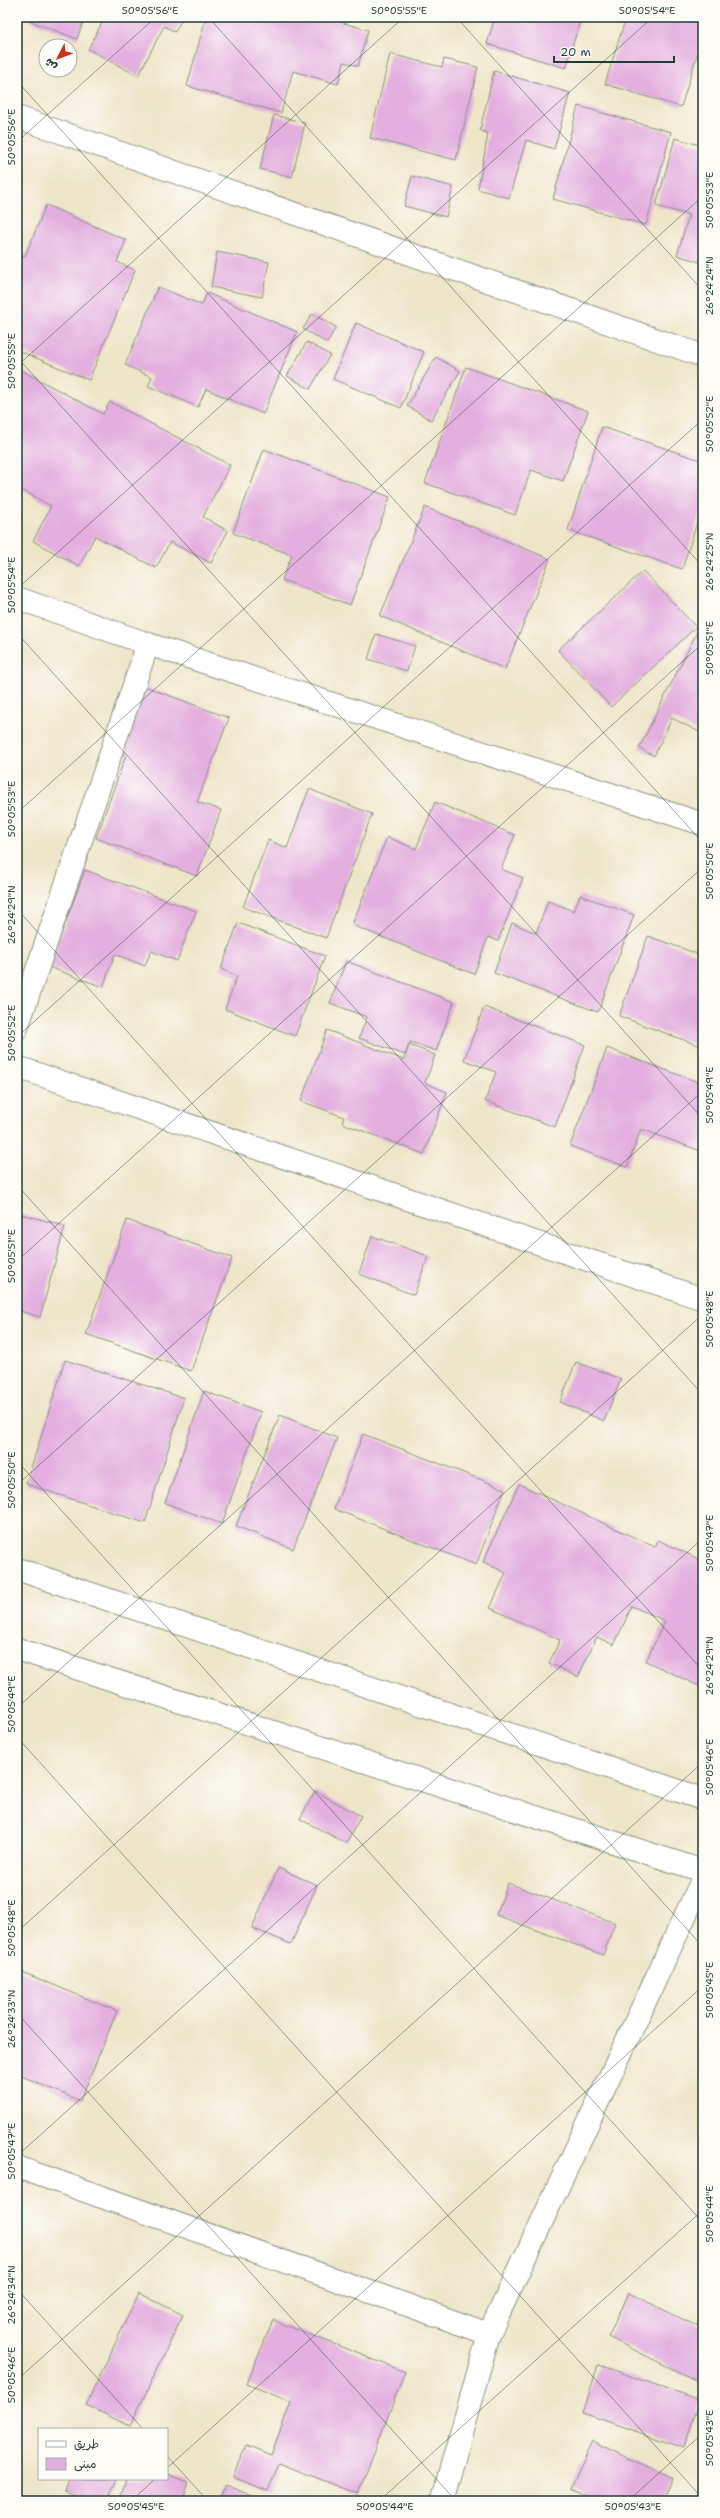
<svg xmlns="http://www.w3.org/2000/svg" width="720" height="2518" viewBox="0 0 720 2518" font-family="'Shantell Sans','Playpen Sans Arabic',sans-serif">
	<rect width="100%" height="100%" fill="#fdfcf7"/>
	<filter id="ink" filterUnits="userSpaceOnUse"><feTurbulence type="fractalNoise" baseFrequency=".025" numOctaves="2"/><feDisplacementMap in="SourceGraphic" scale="8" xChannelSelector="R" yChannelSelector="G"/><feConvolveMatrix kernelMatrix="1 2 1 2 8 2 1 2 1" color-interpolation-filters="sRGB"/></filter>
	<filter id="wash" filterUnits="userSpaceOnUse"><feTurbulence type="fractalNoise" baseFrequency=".012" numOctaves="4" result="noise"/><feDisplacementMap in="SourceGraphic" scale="16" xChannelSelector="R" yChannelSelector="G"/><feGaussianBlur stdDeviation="0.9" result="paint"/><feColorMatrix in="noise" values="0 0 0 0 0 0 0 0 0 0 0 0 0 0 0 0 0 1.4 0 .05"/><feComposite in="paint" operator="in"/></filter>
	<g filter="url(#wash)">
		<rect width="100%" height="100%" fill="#efe6ca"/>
		<g id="blocks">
			<g fill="#e3afdf">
				<path d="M20,17H85L77,39Z"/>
				<path d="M105,17H183L175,32L164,26L138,76L88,49Z"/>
				<path d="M206,17H323L368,30L358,66L344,62L338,84L293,71L281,113L187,86Z"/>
				<path d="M446,17H460L459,21Z"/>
				<path d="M495,17H581L566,68L487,44Z"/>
				<path d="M626,17H703V35L681,107L605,84Z"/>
				<path d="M390,54L442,67L444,59L478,67L456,160L370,138Z"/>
				<path d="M494,71L570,93L554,149L526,140L509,198L478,189L488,134L480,130Z"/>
				<path d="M578,106L671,132L646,225L553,199Z"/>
				<path d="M274,115L305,123L292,177L260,169Z"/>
				<path d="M675,138L703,146V263L677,255L689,215L656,206Z"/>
				<path d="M412,176L453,187L446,217L404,206Z"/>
				<path d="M46,205L126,240L117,262L135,270L89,380L17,350V253L25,256Z"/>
				<path d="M217,252L269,262L262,297L211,287Z"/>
				<path d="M158,287L202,305L207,293L297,332L263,414L206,389L198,407L148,386L152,377L125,365Z"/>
				<path d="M702,291H703V304L700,303Z"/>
				<path d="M312,314L336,327L327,343L303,329Z"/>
				<path d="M356,323L424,352L401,408L333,379Z"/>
				<path d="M307,342L330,355L310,389L287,376Z"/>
				<path d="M436,357L460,371L431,420L407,406Z"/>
				<path d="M466,367L588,411L563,481L531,470L515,515L425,483Z"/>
				<path d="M17,368L103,414L110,402L230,465L203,517L228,531L211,563L170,542L156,568L95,536L79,566L33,541L51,506L17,487Z"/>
				<path d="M602,427L703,461V504L682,569L568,530Z"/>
				<path d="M264,449L390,497L350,605L282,580L292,555L233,533Z"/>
				<path d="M425,507L550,559L505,669L380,616Z"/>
				<path d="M643,571L696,627L611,707L558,650Z"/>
				<path d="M703,620V734L672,718L654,756L639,748Z"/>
				<path d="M376,634L415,646L407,671L368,659Z"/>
				<path d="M144,686L229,718L197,802L221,810L197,876L96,838L126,755L120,752Z"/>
				<path d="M309,789L372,814L326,938L243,907L268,840L287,848Z"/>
				<path d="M435,802L515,835L501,869L523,878L498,941L488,937L474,974L352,925L387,837L416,849Z"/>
				<path d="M85,870L196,911L177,961L151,951L145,966L115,954L103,987L49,967Z"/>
				<path d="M580,895L634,915L598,1012L494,973L512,923L536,933L548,901L574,911Z"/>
				<path d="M238,923L325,956L295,1036L225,1009L237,976L221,969Z"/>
				<path d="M648,936L703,956V1047L619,1016Z"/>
				<path d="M346,961L454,1002L436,1051L410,1042L405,1055L359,1038L367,1017L330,1003Z"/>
				<path d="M484,1007L585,1045L555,1127L485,1101L496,1072L464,1060Z"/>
				<path d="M327,1030L404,1060L409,1045L435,1055L425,1083L447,1092L424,1154L342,1123L344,1117L301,1101Z"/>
				<path d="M607,1048L703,1084V1137L698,1150L641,1129L627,1167L570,1146Z"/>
				<path d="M17,1213L65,1226L40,1317L17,1310Z"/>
				<path d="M127,1220L232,1258L191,1371L86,1334Z"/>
				<path d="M372,1236L428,1256L414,1295L359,1274Z"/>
				<path d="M65,1360L184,1398L145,1523L26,1484Z"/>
				<path d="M576,1362L621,1379L604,1421L560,1402Z"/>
				<path d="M204,1391L261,1412L222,1524L165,1503Z"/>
				<path d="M280,1415L337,1438L293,1549L236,1526Z"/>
				<path d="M363,1434L505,1489L476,1565L334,1509Z"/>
				<path d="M519,1484L655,1547L658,1540L703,1561V1688L646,1661L665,1621L632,1606L614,1645L597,1637L578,1677L549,1663L560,1640L490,1608L506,1573L483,1562Z"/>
				<path d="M315,1791L361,1816L346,1843L300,1819Z"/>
				<path d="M278,1868L317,1885L291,1944L252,1928Z"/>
				<path d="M508,1883L615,1923L603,1955L496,1915Z"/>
				<path d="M17,1970L117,2011L80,2101L17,2074Z"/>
				<path d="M139,2293L183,2315L130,2426L86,2405Z"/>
				<path d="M629,2293L703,2329V2384L608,2337Z"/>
				<path d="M273,2320L405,2372L358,2494L279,2463L268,2491L233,2477L246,2445L271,2455L291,2402L247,2384Z"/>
				<path d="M598,2365L700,2400L684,2448L583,2413Z"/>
				<path d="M593,2441L673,2479L663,2501H600L571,2487Z"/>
				<path d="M167,2475L189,2482L183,2501H119L126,2479H167Z"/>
				<path d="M70,2479H117L107,2501H86L65,2491Z"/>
				<path d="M225,2485L265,2501H219Z"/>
			</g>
		</g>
	</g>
	<g filter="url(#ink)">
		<use href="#blocks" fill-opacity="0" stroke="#87927f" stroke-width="1"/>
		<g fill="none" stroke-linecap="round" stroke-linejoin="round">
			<defs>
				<g id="street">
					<path d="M17,117L703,356"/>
					<path d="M17,598L148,644L703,824"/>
					<path d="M17,1028L148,644"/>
					<path d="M17,1067L703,1299"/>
					<path d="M17,1569L703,1799"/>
					<path d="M17,1649L703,1871"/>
					<path d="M17,2167L489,2334"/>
					<path d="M442,2501L489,2334L703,1878"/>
				</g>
			</defs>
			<use href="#street" stroke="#87927f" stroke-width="24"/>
			<use href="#street" stroke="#fff" stroke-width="22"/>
		</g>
	</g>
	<path fill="none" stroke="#1f3d34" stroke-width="1" stroke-opacity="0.45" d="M208,17L703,567M456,17L703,291M17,81L703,843M17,142L156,17M17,357L703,1119M17,366L404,17M17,589L653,17M17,633L703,1395M17,813L703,196M17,909L703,1671M17,1037L703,419M17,1185L703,1947M17,1261L703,643M17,1461L703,2223M17,1485L703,867M17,1708L703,1091M17,1737L703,2499M17,1932L703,1314M17,2013L456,2501M17,2156L703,1538M17,2289L143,2429M17,2380L703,1762M167,2456L208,2501M167,2468L703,1986M131,2501L155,2479M379,2501L703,2210M628,2501L703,2433"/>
	<rect width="720" height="2518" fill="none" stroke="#fdfcf7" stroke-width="44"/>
	<rect x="38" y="2428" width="130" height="52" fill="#fdfcf7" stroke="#a4b0a9"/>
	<rect x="46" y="2441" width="20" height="6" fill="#ffffff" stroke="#a4b0a9"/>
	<text x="74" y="2448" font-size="12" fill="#1f3d34">طريق</text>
	<rect x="46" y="2458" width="20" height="12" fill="#e3afdf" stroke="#a4b0a9"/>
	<text x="74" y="2468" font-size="12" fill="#1f3d34">مبنى</text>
	<g transform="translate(58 58) rotate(228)"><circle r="19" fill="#fdfcf7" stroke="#a4b0a9"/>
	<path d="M0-3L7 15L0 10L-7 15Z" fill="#c8321e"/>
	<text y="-6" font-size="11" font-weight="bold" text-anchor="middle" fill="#1f3d34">ش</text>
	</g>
	<path d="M554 56v6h120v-6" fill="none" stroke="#1f3d34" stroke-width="2"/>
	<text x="560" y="56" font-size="12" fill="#1f3d34" stroke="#fdfcf7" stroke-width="3" paint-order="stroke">20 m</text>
	<rect x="22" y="22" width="676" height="2474" fill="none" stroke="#1f3d34" stroke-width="1.5"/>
	<g font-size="10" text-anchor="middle" fill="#1f3d34">
		<text x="150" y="14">50°05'56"E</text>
		<text x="399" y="14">50°05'55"E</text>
		<text x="647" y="14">50°05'54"E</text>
		<text transform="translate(11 137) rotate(-90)" y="4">50°05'56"E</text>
		<text transform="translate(709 200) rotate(-90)" y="4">50°05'53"E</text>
		<text transform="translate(709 286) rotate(-90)" y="4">26°24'24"N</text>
		<text transform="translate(11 361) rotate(-90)" y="4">50°05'55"E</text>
		<text transform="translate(709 424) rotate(-90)" y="4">50°05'52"E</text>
		<text transform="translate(709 562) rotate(-90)" y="4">26°24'25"N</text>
		<text transform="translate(11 585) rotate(-90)" y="4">50°05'54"E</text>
		<text transform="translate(709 648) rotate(-90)" y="4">50°05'51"E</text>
		<text transform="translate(11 809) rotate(-90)" y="4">50°05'53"E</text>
		<text transform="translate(709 871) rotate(-90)" y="4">50°05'50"E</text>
		<text transform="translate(11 915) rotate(-90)" y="4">26°24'29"N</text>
		<text transform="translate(11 1033) rotate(-90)" y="4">50°05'52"E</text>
		<text transform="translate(709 1095) rotate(-90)" y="4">50°05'49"E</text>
		<text transform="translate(11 1256) rotate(-90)" y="4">50°05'51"E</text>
		<text transform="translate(709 1319) rotate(-90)" y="4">50°05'48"E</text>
		<text transform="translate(11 1480) rotate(-90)" y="4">50°05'50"E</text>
		<text transform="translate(709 1543) rotate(-90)" y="4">50°05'47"E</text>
		<text transform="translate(709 1666) rotate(-90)" y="4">26°24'29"N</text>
		<text transform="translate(11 1704) rotate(-90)" y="4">50°05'49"E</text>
		<text transform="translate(709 1767) rotate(-90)" y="4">50°05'46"E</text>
		<text transform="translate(11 1928) rotate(-90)" y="4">50°05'48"E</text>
		<text transform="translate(709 1990) rotate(-90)" y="4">50°05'45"E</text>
		<text transform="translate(11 2019) rotate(-90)" y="4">26°24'33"N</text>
		<text transform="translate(11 2151) rotate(-90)" y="4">50°05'47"E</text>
		<text transform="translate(709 2214) rotate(-90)" y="4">50°05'44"E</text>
		<text transform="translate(11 2295) rotate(-90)" y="4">26°24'34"N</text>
		<text transform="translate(11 2375) rotate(-90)" y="4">50°05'46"E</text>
		<text transform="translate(709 2438) rotate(-90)" y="4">50°05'43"E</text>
		<text x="136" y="2510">50°05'45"E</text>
		<text x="385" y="2510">50°05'44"E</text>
		<text x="633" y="2510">50°05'43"E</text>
	</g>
</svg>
